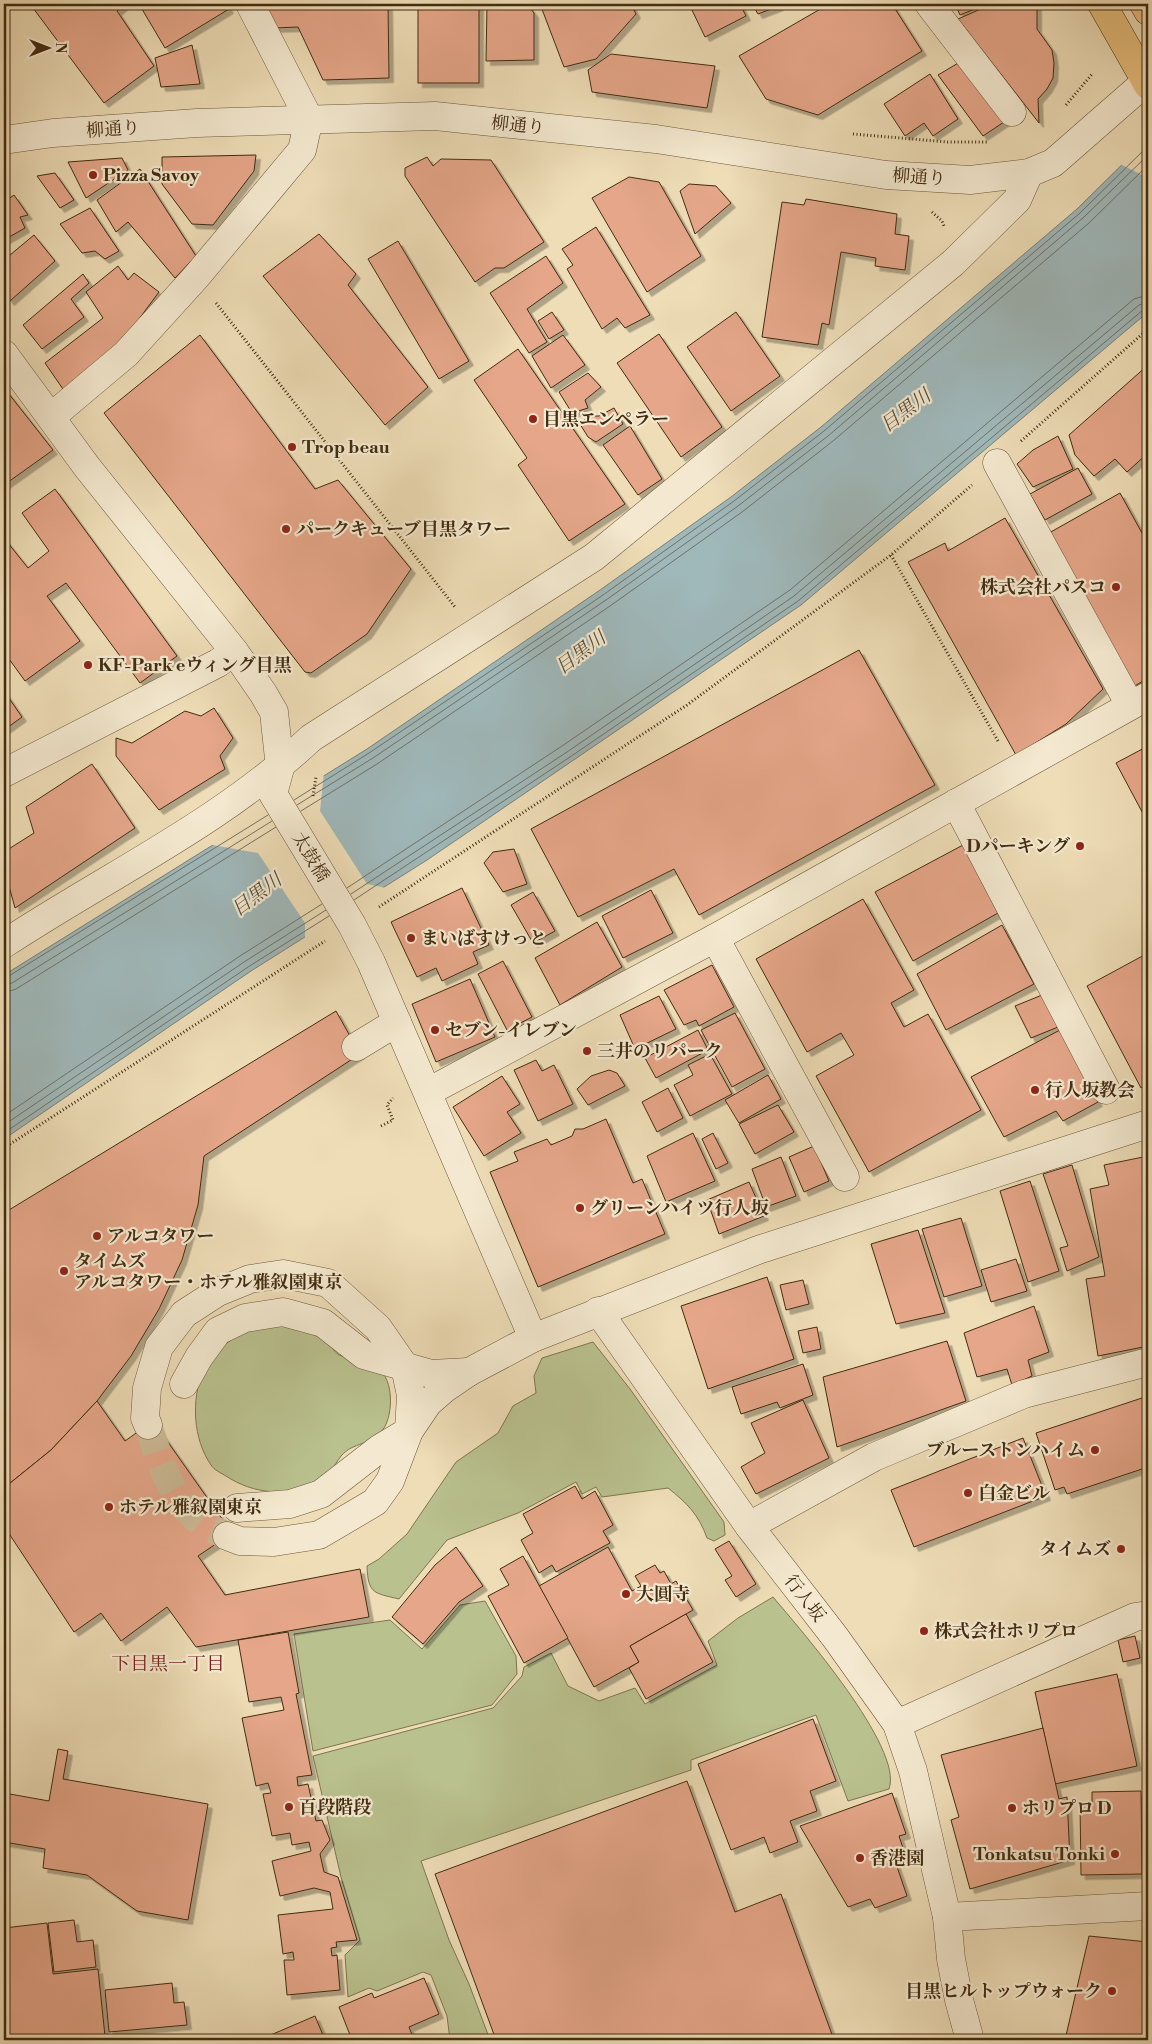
<svg xmlns="http://www.w3.org/2000/svg" width="1152" height="2044" viewBox="0 0 1152 2044" font-family="'Libre Bodoni','Noto Serif JP',serif">
	<defs>
		<filter id="shadow"><feDropShadow dx="4.5" dy="4.5" stdDeviation="0" flood-color="#0004"/></filter>
	</defs>
	<rect width="100%" height="100%" fill="#eeddb7"/>
	<filter id="stains"><feTurbulence type="fractalNoise" baseFrequency=".004" numOctaves="4"/><feColorMatrix values="0 0 0 0 .2 0 0 0 0 .09 0 0 0 0 .02 0 0 0 .5 -.17"/></filter>
	<radialGradient id="worn" r=".72"><stop offset=".6" stop-color="#630" stop-opacity="0"/><stop offset="1" stop-color="#630" stop-opacity=".3"/></radialGradient>
	<g fill="#b9c18e" stroke="#7e7650">
		<path d="M288,1325C300,1330 315,1334 326,1341C331,1345 334,1352 339,1355C343,1357 349,1356 354,1358C361,1360 371,1365 378,1369C394,1379 393,1414 384,1428C370,1447 354,1441 341,1456C334,1466 329,1475 319,1481C289,1498 253,1494 226,1476C221,1473 214,1470 211,1465C193,1439 191,1400 203,1371C209,1356 227,1342 240,1334C254,1326 272,1326 288,1325Z"/>
		<path d="M593,1342L630,1389L724,1522L725,1535L714,1541L707,1538C699,1515 687,1503 668,1488L602,1497L596,1487L582,1494L576,1482L518,1513L447,1540L399,1599C374,1593 368,1594 367,1566L379,1559L407,1534L456,1462L498,1433L513,1406L536,1393L534,1376L542,1358Z"/>
		<path d="M773,1597C800,1629 904,1748 889,1789L848,1801L816,1715L691,1760V1770L421,1861L449,1940L469,1984L490,2040H450L447,2016L431,1975L423,1972L377,1991L369,1988L348,1997L345,1955L360,1940L341,1877L313,1756L493,1708L522,1676L524,1667L551,1653L568,1686L599,1701L635,1688L645,1704L717,1665L708,1641L738,1618Z"/>
		<path d="M485,1601L516,1656L517,1674L492,1705L313,1751L294,1634L390,1620L422,1649L460,1605Z"/>
	</g>
	<path fill="#9fb8ba" stroke="#7a8076" d="M1148,139V312L801,605L427,860L251,971L4,1139V975L367,749L600,590L731,497L821,427L1077,209Z"/>
	<g fill="#eeddb7">
		<path d="M1148,137V178L1120,164Z"/>
		<path d="M324,772L320,811L367,884L386,888L305,940V923L258,853L207,844Z"/>
	</g>
	<g fill="none" stroke-linecap="round" stroke-linejoin="round">
		<g stroke="#707266" stroke-width="1">
			<path d="M294,800L369,753L603,595L734,501L824,431L1080,213L1148,146"/>
			<path d="M297,805L373,758L606,600L738,506L828,436L1084,217L1148,155"/>
			<path d="M301,811L377,764L610,606L742,512L833,441L1089,223L1148,165"/>
			<path d="M347,888L562,746L790,590L1134,299L1148,295"/>
			<path d="M351,894L567,752L794,596L1139,305L1148,302"/>
			<path d="M354,900L570,757L798,601L1143,310L1148,308"/>
			<path d="M4,979L268,815"/>
			<path d="M4,985L12,983L272,821"/>
			<path d="M4,993L16,989L276,827"/>
			<path d="M4,1116L240,956L322,904"/>
			<path d="M4,1125L244,962L326,910"/>
			<path d="M4,1133L248,967L329,916"/>
		</g>
	</g>
	<g fill="#e5a689" stroke="#422c11" filter="url(#shadow)">
		<path d="M30,4H122L123,6L117,11L154,66L104,103Z"/>
		<path d="M139,4H226L229,9L165,48Z"/>
		<path d="M260,4H388L389,78L323,80L298,27L274,28Z"/>
		<rect x="418" y="4" width="61" height="79"/>
		<path d="M487,4H527L534,13V60L486,61Z"/>
		<path d="M540,4H631L636,14L596,59L564,67Z"/>
		<path d="M694,4H740L746,16L705,37L690,6Z"/>
		<path d="M752,4H778L779,6L758,14Z"/>
		<path d="M829,4H892L922,51L818,115L766,99L739,56Z"/>
		<path d="M955,4H987L960,15Z"/>
		<path d="M992,4H1037V29L1052,50L1054,63L1053,78L1047,89L1038,99L1039,123L958,19Z"/>
		<path d="M192,45L200,84L161,87L155,58Z"/>
		<path d="M611,54L715,66L707,108L592,92L588,70Z"/>
		<path d="M965,59L1007,120L983,136L938,75Z"/>
		<path d="M930,74L958,119L933,136L924,123L905,136L884,104Z"/>
		<path d="M256,155L254,171L213,225L192,224L162,184V157Z"/>
		<path d="M427,157L433,166L441,159L491,160L544,242L504,268H495L475,282L405,176V168Z"/>
		<path d="M122,158L128,170L86,198L68,162Z"/>
		<path d="M140,169L196,256L175,278L128,222L116,232L97,200Z"/>
		<path d="M55,173L74,200L60,208L37,176Z"/>
		<path d="M629,177L659,182L701,256L647,292L592,198Z"/>
		<path d="M689,184L716,186L731,203L695,234L680,191Z"/>
		<path d="M14,195L28,215L20,217L25,228L4,240V196L7,200Z"/>
		<path d="M806,199L897,214L895,234L909,236L905,270L875,266L876,258L841,252L829,325L822,323L818,345L762,337L782,202L804,205Z"/>
		<path d="M90,208L119,251L105,259L95,251L82,253L60,224Z"/>
		<path d="M596,227L650,315L625,328L617,318L602,329L567,269L573,265L562,249Z"/>
		<path d="M319,234L356,274L348,285L428,387L385,425L263,276Z"/>
		<path d="M34,235L55,261L10,301L4,294V260Z"/>
		<path d="M398,241L469,361L439,379L368,259Z"/>
		<path d="M546,256L563,283L527,309L547,342L529,353L490,293Z"/>
		<path d="M118,266L128,280L134,273L159,292L122,342L65,392L45,363L103,318L86,292Z"/>
		<path d="M83,274L89,283L71,299L84,317L42,349L23,325Z"/>
		<path d="M552,312L564,330L549,339L538,321Z"/>
		<path d="M736,312L780,376L731,411L687,347Z"/>
		<path d="M659,334L722,427L681,457L617,363Z"/>
		<path d="M200,335L315,489L338,480L411,569L367,634L311,673L305,672L104,413Z"/>
		<path d="M563,335L585,365L551,388L532,356Z"/>
		<path d="M518,349L625,504L569,541L518,465L527,458L474,380Z"/>
		<path d="M1148,365V453L1127,472L1115,459L1094,476L1075,455L1069,435Z"/>
		<path d="M588,373L601,387L585,400L588,408L572,413L559,392Z"/>
		<path d="M5,389L53,450L4,485V390Z"/>
		<path d="M614,408L623,424L596,442L588,437L580,424L588,416H599Z"/>
		<path d="M630,426L662,479L638,495L603,445Z"/>
		<path d="M1058,436L1073,469L1033,487L1017,464L1033,450Z"/>
		<path d="M1078,468L1092,494L1045,520L1030,494Z"/>
		<path d="M55,489L177,656L140,683L66,583L47,596L80,641L25,681L4,652V538L28,568L49,551L22,513Z"/>
		<path d="M1120,493L1148,544V678L1133,687L1049,533Z"/>
		<path d="M1005,518L1103,689L1066,724L1016,755L908,562L945,543L948,551Z"/>
		<path d="M859,650L935,785L699,915L674,869L578,917L531,829Z"/>
		<path d="M4,691L22,717L4,730Z"/>
		<path d="M214,708L233,738L220,756L225,769L159,810L116,756V738L132,743L185,711L201,716Z"/>
		<path d="M1148,746V823L1116,763Z"/>
		<path d="M92,764L135,828L15,908L4,868V852L34,833L26,807Z"/>
		<path d="M963,845L998,913L913,961L875,892Z"/>
		<path d="M514,849L527,884L503,892L484,863L493,852Z"/>
		<path d="M462,888L489,945L473,952L478,964L442,981L436,968L417,977L391,922Z"/>
		<path d="M651,890L673,933L623,958L602,916Z"/>
		<path d="M533,892L555,931L533,943L511,905Z"/>
		<path d="M863,899L914,990L891,1003L904,1027L928,1014L981,1110L869,1172L816,1076L854,1055L841,1033L807,1052L756,959Z"/>
		<path d="M597,922L622,967L560,1005L535,958Z"/>
		<path d="M1002,925L1034,984L946,1030L917,974Z"/>
		<path d="M1148,953V1084L1141,1088L1087,986Z"/>
		<path d="M503,961L532,1017L507,1030L478,974Z"/>
		<path d="M712,965L734,1007L699,1026L696,1020L684,1025L664,990Z"/>
		<path d="M470,979L495,1037L436,1062L412,1004Z"/>
		<path d="M1047,993L1063,1025L1031,1038L1015,1006Z"/>
		<path d="M659,996L676,1029L635,1049L620,1015Z"/>
		<path d="M336,1011L360,1054L204,1156L198,1205L182,1260L159,1309L131,1356L97,1401L51,1450L4,1488V1213Z"/>
		<path d="M735,1013L765,1069L732,1087L701,1030Z"/>
		<path d="M698,1030L708,1050L656,1078L645,1058Z"/>
		<path d="M1060,1030L1098,1102L1063,1121L1056,1111L1004,1137L971,1077Z"/>
		<path d="M710,1054L732,1094L690,1116L674,1085L693,1075L688,1065Z"/>
		<path d="M536,1060L542,1071L554,1065L573,1104L538,1121L514,1070Z"/>
		<path d="M609,1070L617,1073L625,1086L588,1105L577,1089L591,1076Z"/>
		<path d="M768,1075L781,1099L739,1123L725,1100Z"/>
		<path d="M502,1076L520,1104L507,1112L521,1133L484,1156L453,1107Z"/>
		<path d="M668,1088L683,1118L657,1132L642,1102Z"/>
		<path d="M778,1105L794,1132L755,1154L739,1124Z"/>
		<path d="M606,1119L633,1183L642,1179L665,1234L538,1287L490,1172L518,1161L514,1152L547,1139L551,1145L572,1136L575,1129H583Z"/>
		<path d="M693,1133L715,1181L666,1202L647,1156Z"/>
		<path d="M713,1133L728,1163L716,1169L702,1139Z"/>
		<path d="M814,1146L829,1181L804,1192L789,1157Z"/>
		<path d="M1148,1156V1346L1098,1356L1086,1279L1105,1276L1090,1189L1109,1185L1104,1165Z"/>
		<path d="M781,1157L796,1196L766,1207L752,1169Z"/>
		<path d="M1072,1165L1099,1257L1067,1271L1060,1248L1068,1246L1043,1174Z"/>
		<path d="M1030,1181L1059,1271L1028,1282L1000,1191Z"/>
		<path d="M749,1182L764,1216L719,1234L707,1200Z"/>
		<path d="M961,1218L982,1286L944,1297L922,1229Z"/>
		<path d="M918,1230L945,1313L896,1324L871,1244Z"/>
		<path d="M1016,1259L1027,1291L991,1302L981,1270Z"/>
		<path d="M767,1277L794,1359L708,1389L681,1306Z"/>
		<path d="M803,1280L809,1304L786,1310L780,1285Z"/>
		<path d="M1034,1306L1049,1352L1028,1360L1032,1376L1012,1385L1007,1369L977,1377L964,1333Z"/>
		<path d="M817,1327L821,1349L803,1353L798,1331Z"/>
		<path d="M947,1341L966,1401L837,1447L823,1377Z"/>
		<path d="M803,1364L813,1395L780,1408L777,1402L741,1414L732,1387Z"/>
		<path d="M1148,1396V1467L1067,1494L1064,1487L1055,1490L1036,1433Z"/>
		<path d="M803,1400L829,1458L756,1494L741,1467L765,1453L751,1423Z"/>
		<path d="M97,1401L125,1441L153,1421L232,1533L198,1556L225,1595L360,1569L369,1617L196,1647L167,1607L121,1641L101,1613L74,1632L4,1526V1488L51,1450Z"/>
		<path d="M1023,1438L1046,1496L914,1547L891,1490Z"/>
		<path d="M575,1486L582,1499L595,1491L613,1525L603,1531L610,1543L556,1572L552,1565L539,1573L521,1540L533,1533L523,1514Z"/>
		<path d="M729,1541L756,1584L736,1597L725,1580L732,1576L715,1549Z"/>
		<path d="M456,1547L483,1586L459,1602L423,1644L392,1617L435,1565Z"/>
		<path d="M608,1547L632,1591L641,1586L635,1576L655,1565L660,1573L664,1571L671,1584L676,1581L693,1610L630,1646L639,1662L594,1687L539,1586Z"/>
		<path d="M523,1556L568,1638L524,1663L488,1596L509,1585L500,1569Z"/>
		<path d="M686,1614L713,1662L646,1699L629,1668L639,1662L630,1646Z"/>
		<path d="M288,1632L299,1693L296,1694L312,1775L297,1777L298,1786L308,1784L316,1821L322,1820L330,1840L320,1854L324,1872L338,1877L357,1940L336,1942L337,1947L331,1948L332,1956L337,1955L340,1990L287,1995L284,1960H294L293,1952L283,1954L278,1915L333,1909L330,1892L314,1888L280,1896L272,1861L311,1851L309,1842L292,1845L290,1833L272,1836L263,1794L271,1793L268,1783L256,1786L242,1718L284,1710L281,1697L249,1702L238,1640Z"/>
		<path d="M1135,1636L1140,1658L1123,1662L1118,1640Z"/>
		<path d="M1117,1674L1137,1766L1055,1784L1035,1692Z"/>
		<path d="M813,1719L836,1781L810,1791L817,1811L790,1821L798,1842L770,1853L764,1837L731,1850L698,1764Z"/>
		<path d="M1043,1728L1059,1799L1067,1797L1070,1860L970,1889L951,1820L959,1817L941,1755Z"/>
		<path d="M58,1749L68,1751L63,1779L208,1804L188,1920L137,1911L87,1875L43,1868L45,1849L4,1842V1793L49,1801Z"/>
		<path d="M687,1781L735,1912L781,1894L834,2040H496L435,1874Z"/>
		<path d="M1141,1791L1142,1874L1081,1875L1080,1803H1092V1792Z"/>
		<path d="M892,1793L906,1834L899,1836L905,1854L894,1858L907,1896L875,1908L870,1899L848,1907L800,1826Z"/>
		<path d="M74,1920L77,1942L93,1940L96,1967L54,1972L48,1923Z"/>
		<path d="M47,1923L53,1974L98,1969L105,2036L66,2040H4V1928Z"/>
		<path d="M1089,1936L1148,1942V2040H1065Z"/>
		<path d="M424,1978L439,2014L409,2027L414,2040H352L339,2007L372,1993L374,1998Z"/>
		<path d="M172,1983L174,2003L184,2002L187,2025L109,2032L105,1990Z"/>
		<path d="M315,2016L325,2040H259Z"/>
	</g>
	<g fill="none" stroke-linecap="round" stroke-linejoin="round">
		<path stroke="#ccba96" stroke-width="28" stroke-dasharray="28 14" stroke-linecap="butt" d="M148,1425C160,1461 172,1504 206,1526C212,1530 221,1532 227,1536"/>
		<defs>
			<g id="minor">
				<path d="M929,4L1012,112"/>
				<path d="M4,140L53,133L197,123L435,116L656,139L886,175L970,180L1029,173L1053,163L1148,80"/>
				<path d="M4,354L87,467L234,651L263,693L274,712L280,768L273,794L352,925L371,962L533,1338"/>
				<path d="M51,417L126,354L196,277L302,150L309,119L250,4"/>
				<path d="M997,463L1130,705"/>
				<path d="M4,773L218,663L234,651"/>
				<path d="M956,803L1106,1090"/>
				<path d="M715,938L845,1177"/>
				<path d="M4,944C107,876 221,823 311,738L594,557L953,263L1017,200L1029,173"/>
				<path d="M356,1047L397,1022"/>
				<path d="M428,1092L715,938L1148,696"/>
				<path d="M598,1311L749,1526L835,1637L897,1724L913,1771L947,1917L951,1959L959,2000L970,2040"/>
				<path d="M184,1384L199,1357L218,1331L245,1318L283,1312L323,1323L364,1355L431,1374L469,1372"/>
				<path d="M148,1425L145,1418L147,1388L159,1347L184,1314L218,1292L250,1279L283,1274L328,1283L378,1328L405,1367L411,1395L409,1431L390,1481L375,1502L319,1535L274,1542L240,1541L227,1536"/>
				<path d="M237,1508L290,1504L321,1494L379,1449L409,1431L428,1403L444,1389L469,1372L533,1338L758,1250L1148,1124"/>
				<path d="M749,1526L874,1457L1024,1394L1148,1362"/>
				<path d="M897,1724L1135,1617L1148,1615"/>
				<path d="M947,1917L1148,1906"/>
			</g>
			<g id="major">
				<path d="M1102,4L1148,85"/>
				<path d="M1144,4L1148,11"/>
			</g>
		</defs>
		<use href="#minor" stroke="#6d583a" stroke-width="29"/>
		<use href="#major" stroke="#422c11" stroke-width="29"/>
		<g stroke="#422c11" stroke-width="3" stroke-dasharray="1 2.5" stroke-linecap="butt">
			<path d="M1066,105L1093,73"/>
			<path d="M853,134L948,142H989"/>
			<path d="M932,212L942,221L944,226"/>
			<path d="M216,303L455,607"/>
			<path d="M1021,441L1148,329"/>
			<path d="M891,555L998,741"/>
			<path d="M313,796L316,777"/>
			<path d="M379,907L687,705L891,555L972,485"/>
			<path d="M381,1126L393,1120L387,1105L393,1098"/>
			<path d="M4,1148L325,941"/>
		</g>
		<use href="#minor" stroke="#f4e9d0" stroke-width="28"/>
		<use href="#major" stroke="#e7be7c" stroke-width="28"/>
	</g>
	<g fill="#8f2418" stroke="#f4e9d0" stroke-width="2">
		<circle cx="93" cy="175" r="5"/>
		<circle cx="533" cy="419" r="5"/>
		<circle cx="292" cy="447" r="5"/>
		<circle cx="286" cy="529" r="5"/>
		<circle cx="1116" cy="587" r="5"/>
		<circle cx="88" cy="665" r="5"/>
		<circle cx="1080" cy="846" r="5"/>
		<circle cx="411" cy="938" r="5"/>
		<circle cx="435" cy="1030" r="5"/>
		<circle cx="587" cy="1051" r="5"/>
		<circle cx="1035" cy="1090" r="5"/>
		<circle cx="580" cy="1208" r="5"/>
		<circle cx="97" cy="1236" r="5"/>
		<circle cx="64" cy="1271" r="5"/>
		<circle cx="1095" cy="1450" r="5"/>
		<circle cx="968" cy="1493" r="5"/>
		<circle cx="109" cy="1507" r="5"/>
		<circle cx="1121" cy="1549" r="5"/>
		<circle cx="626" cy="1594" r="5"/>
		<circle cx="924" cy="1631" r="5"/>
		<circle cx="289" cy="1807" r="5"/>
		<circle cx="1012" cy="1808" r="5"/>
		<circle cx="1115" cy="1854" r="5"/>
		<circle cx="860" cy="1858" r="5"/>
		<circle cx="1112" cy="1991" r="5"/>
	</g>
	<g text-anchor="middle" stroke-width="4.5" stroke-linejoin="round" paint-order="stroke">
		<g font-size="18" fill="#422c11" stroke="#f4e9d0">
			<text transform="translate(518 125) rotate(6)" y="6">柳通り</text>
			<text transform="translate(113 129) rotate(-4)" y="6">柳通り</text>
			<text transform="translate(919 177) rotate(4)" y="6">柳通り</text>
			<text transform="translate(311 857) rotate(59)" y="6">太鼓橋</text>
			<text transform="translate(805 1598) rotate(52)" y="6">行人坂</text>
		</g>
		<g font-size="18" font-weight="bold" fill="#422c11" stroke="#f4e9d0" text-anchor="start">
			<text x="103" y="181">Pizza Savoy</text>
			<text x="543" y="425">目黒エンペラー</text>
			<text x="302" y="453">Trop beau</text>
			<text x="296" y="535">パークキューブ目黒タワー</text>
			<text x="1106" y="593" text-anchor="end">株式会社パスコ</text>
			<text x="98" y="671">KF-Park eウィング目黒</text>
			<text x="1070" y="852" text-anchor="end">Dパーキング</text>
			<text x="421" y="944">まいばすけっと</text>
			<text x="445" y="1036">セブン-イレブン</text>
			<text x="597" y="1057">三井のリパーク</text>
			<text x="1045" y="1096">行人坂教会</text>
			<text x="590" y="1214">グリーンハイツ行人坂</text>
			<text x="107" y="1242">アルコタワー</text>
			<text x="74" y="1267">タイムズ<tspan x="74" dy="21">アルコタワー・ホテル雅叙園東京</tspan></text>
			<text x="1085" y="1456" text-anchor="end">ブルーストンハイム</text>
			<text x="978" y="1499">白金ビル</text>
			<text x="119" y="1513">ホテル雅叙園東京</text>
			<text x="1111" y="1555" text-anchor="end">タイムズ</text>
			<text x="636" y="1600">大圓寺</text>
			<text x="934" y="1637">株式会社ホリプロ</text>
			<text x="299" y="1813">百段階段</text>
			<text x="1022" y="1814">ホリプロ D</text>
			<text x="1105" y="1860" text-anchor="end">Tonkatsu Tonki</text>
			<text x="870" y="1864">香港園</text>
			<text x="1102" y="1997" text-anchor="end">目黒ヒルトップウォーク</text>
		</g>
		<g font-size="19" font-style="italic" fill="#594f3b" stroke="#f4e9d0">
			<text transform="translate(905 410) rotate(-37)" y="7">目黒川</text>
			<text transform="translate(580 652) rotate(-37)" y="7">目黒川</text>
			<text transform="translate(256 894) rotate(-37)" y="7">目黒川</text>
		</g>
		<g font-size="19" fill="#7a1f14" stroke="#f4e9d0">
			<text x="168" y="1670">下目黒一丁目</text>
		</g>
	</g>
	<rect width="1152" height="2044" fill="none" stroke="#eeddb7" stroke-width="20"/>
	<rect x="5" y="5" width="1142" height="2034" fill="none" stroke="#422c11" stroke-width="2.5"/>
	<rect x="10" y="10" width="1132" height="2024" fill="none" stroke="#422c11"/>
	<g transform="translate(48 48) rotate(90)" stroke="#f4e9d0" stroke-width="4" paint-order="stroke">
	<path d="M0-4L9 19L0 12L-9 19Z" fill="#422c11"/>
	<text y="-8" font-size="14" font-weight="bold" text-anchor="middle" fill="#422c11">N</text>
	</g>
	<rect width="100%" height="100%" filter="url(#stains)"/>
	<rect width="100%" height="100%" fill="url(#worn)"/>
</svg>
